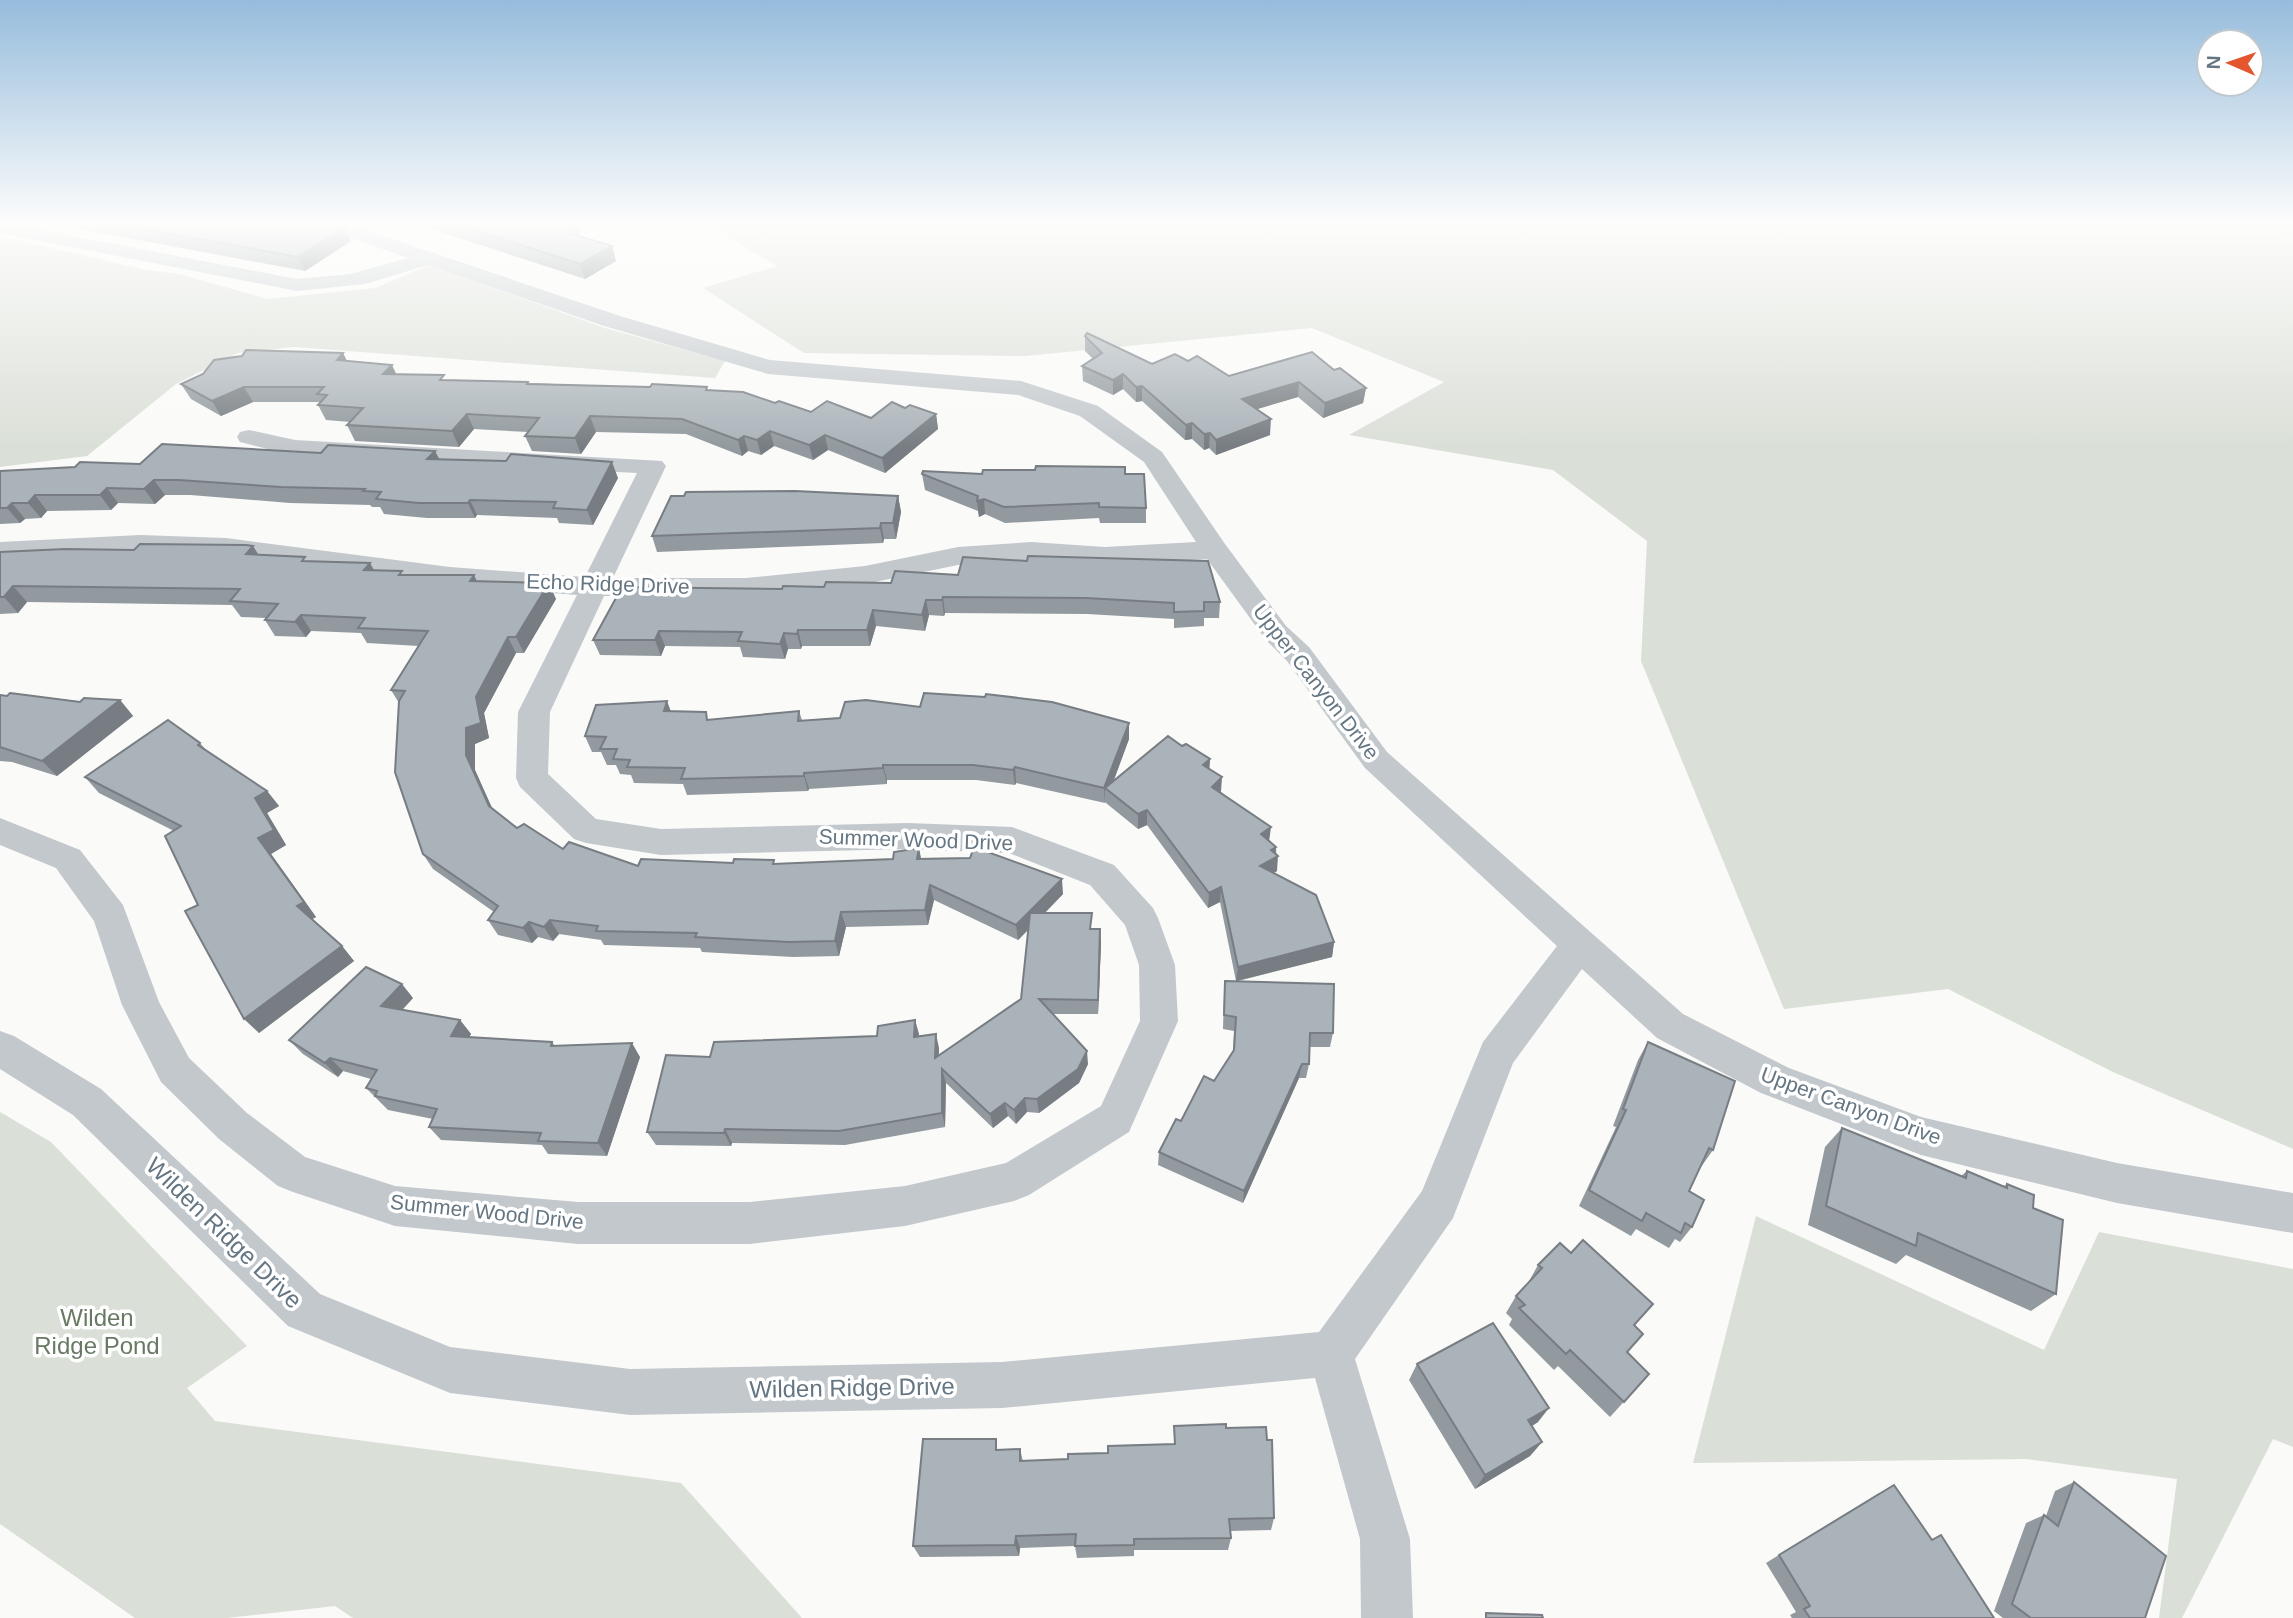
<svg xmlns="http://www.w3.org/2000/svg" width="2293" height="1618" viewBox="0 0 2293 1618" font-family="Arial,sans-serif">
	<rect width="100%" height="100%" fill="#fafaf8"/>
	<g fill="#dadfd7">
		<path d="M704,222H2293V1149L2113,1072L1948,989L1784,1009L1641,661L1647,541L1553,470L1349,435L1444,382L1312,328L1025,356L804,353L703,288L777,266Z"/>
		<path d="M0,236L146,270L179,274L268,299L375,288L429,265L605,328L725,361L715,378L294,347L238,353L176,384L87,456L0,467Z"/>
		<path d="M0,1112L51,1142L247,1346L187,1388L215,1421L681,1483L802,1618H353L335,1606L227,1618H135L0,1524Z"/>
		<path d="M1756,1216L2044,1350L2099,1232L2293,1269V1447L2273,1439L2182,1618H2159L2177,1479L2027,1459L1693,1463Z"/>
	</g>
	<g fill="none" stroke-linecap="round" stroke-linejoin="round">
		<path fill="#c3c8cc" fill-rule="evenodd" d="M0,222L297,279L350,274L408,258L317,226L314,222H342L620,316L770,360L1021,381L1098,406L1162,452L1225,544L1286,626L1309,647L1387,752L1683,1014L1789,1068L1921,1117L2117,1163L2293,1193V1233L2117,1203L1921,1155L1761,1093L1657,1038L1582,969L1513,1063L1453,1218L1355,1359L1410,1539L1413,1618H1361L1360,1539L1315,1378L1002,1408L630,1415L450,1393L288,1326L73,1115L0,1069V1031L14,1036L101,1089L320,1294L450,1347L630,1369L1002,1362L1319,1332L1422,1191L1483,1042L1557,946L1365,768L1287,661L1266,640L1207,559L1105,565L1031,560L958,565L865,584L746,596H604L550,712L548,774L596,819L661,829L908,823L1012,827L1114,865L1153,908L1158,918L1175,965L1178,1021L1129,1132L1029,1195L1014,1201L905,1226L750,1244H578L395,1226L293,1192L278,1186L219,1139L161,1082L122,1005L94,921L56,868L0,845V818L80,850L123,905L159,1002L189,1058L247,1113L305,1157L395,1186L578,1202H750L905,1186L1006,1163L1101,1106L1140,1021L1139,965L1125,925L1090,885L1009,853L908,849L661,855L586,843L574,839L520,787L516,778L518,712L577,595L450,585L226,554L140,551L0,560V542L140,535L226,538L450,567L585,577L637,473L295,456L240,442L237,437L240,432L249,430L295,440L662,461L666,466L613,578H746L865,566L958,547L1031,542L1105,547L1196,542L1144,462L1080,416L1018,395L768,374L604,326L428,265L365,284L297,291L0,233Z"/>
	</g>
	<g fill="#929a9f">
		<path d="M50,222H310L345,227L351,241L305,271L90,231Z"/>
		<path d="M410,222H569L580,237L616,261L585,279Z"/>
		<path d="M1085,336L1152,364L1188,361L1229,376L1334,370L1366,388L1363,403L1323,418L1298,397L1256,409L1270,435L1216,455L1209,448L1204,450L1192,439L1185,440L1142,401L1136,402L1123,389L1113,395L1083,381L1082,366L1093,359L1085,351Z"/>
		<path d="M343,353L347,361L396,375L446,380L708,390L775,403L811,412L871,418L905,408L936,414L938,429L885,473L828,450L813,460L774,446L761,455L748,451L742,456L686,434L596,432L581,454L532,451L525,436L528,432L474,429L459,447L355,441L347,425L350,422L326,420L318,405L320,402H253L221,416L191,399L181,384Z"/>
		<path d="M439,460L618,478L593,525L559,523L557,518L477,515L475,518H427L384,514L380,507H372L370,505L290,503L190,495H165L155,504L118,503L111,510L47,511L41,518L25,519L20,523L0,524V470L1,471L140,464Z"/>
		<path d="M922,474H1125L1146,508V523H1100L1099,518L1005,523L985,514L979,517L978,511L925,490Z"/>
		<path d="M898,496L901,512L896,539H884L883,543L657,552L652,536Z"/>
		<path d="M134,550L258,555L404,575L477,582L556,599L524,653H516L484,713L489,738L475,744V770L492,809L517,828L563,849L638,866L733,863L775,864L921,859L1063,894L1045,913L1092,929H1100L1101,944L1098,1014H1053L1088,1064L1079,1083L1039,1113L1027,1112L1016,1124L1008,1116L993,1128L946,1083L945,1127L845,1145L732,1143L731,1146L656,1145L647,1132L710,1057L877,1036L915,1020L919,1036L939,1048V1055L1021,999L1028,930L1018,940L934,900L928,925L846,927L839,956L793,957L702,952L700,948L604,945L601,940L559,934L553,941L538,937L532,943L498,935L488,920L494,912L433,869L423,854L399,703L391,690L419,646L367,643L361,633L311,631L306,637L275,636L265,620L266,618L241,617L232,605L27,602L18,613L0,614V553Z"/>
		<path d="M782,589L1220,602L1219,618H1204V626L1174,628V619L1087,614L945,613L944,616L929,615L925,631L876,626L870,646H802L801,649H788L785,659L743,657L740,647L665,646L661,656L600,655L593,640Z"/>
		<path d="M0,695L80,702L120,700L133,716L57,776L12,762L0,761Z"/>
		<path d="M671,711L709,720L799,711L802,720L1129,739L1113,781L1182,746L1210,759L1209,769L1221,792L1276,847L1277,871L1274,873L1334,942L1332,957L1238,981L1333,1033L1330,1047H1309V1064L1306,1078H1299L1243,1203L1158,1165L1159,1152L1181,1121L1214,1081L1233,1051L1234,1031L1223,1029L1224,995L1225,981H1236L1220,902L1208,908L1147,825L1138,829L1106,803V802L1105,803L1016,783L1015,785L976,780H887V784L809,789L808,791L687,795L683,784L634,783L631,775L620,774L616,765H607L601,752H592L585,736Z"/>
		<path d="M200,743L206,750L267,791L279,806L267,813L286,845L271,854L316,917L312,919L342,946L354,961L259,1033L198,905L174,831L99,793L85,777Z"/>
		<path d="M413,998L402,1010L460,1020L471,1034L469,1037L552,1042L555,1046L640,1057L607,1156L548,1154L542,1145L441,1140L429,1127L433,1119L388,1110L366,1088L371,1079L343,1071L338,1077L303,1054L289,1040Z"/>
		<path d="M1648,1042L1713,1150L1701,1167L1700,1166L1689,1191L1692,1227L1680,1242L1675,1239L1669,1248L1636,1229L1631,1236L1579,1206L1616,1127L1613,1126L1638,1060Z"/>
		<path d="M1842,1128L1961,1176L1967,1171L2004,1186L2007,1184L2033,1208L2056,1294L2031,1311L1906,1255L1896,1264L1808,1225L1825,1147Z"/>
		<path d="M1538,1265L1634,1326L1627,1353L1649,1374L1610,1417L1558,1366L1554,1370L1509,1325L1512,1319L1506,1313L1516,1296L1528,1283Z"/>
		<path d="M1417,1364L1538,1422L1532,1426L1542,1442L1530,1456L1475,1489L1409,1380Z"/>
		<path d="M1174,1426L1226,1428L1274,1518L1271,1530L1230,1531L1231,1538L1228,1550H1134V1556L1077,1558L1075,1546L1020,1548L1019,1556L920,1557L913,1546L1000,1450L1020,1449L1023,1461L1068,1459L1174,1444Z"/>
		<path d="M2074,1482L2145,1618H2003L1994,1611L2026,1523L2044,1515L2046,1516L2055,1491Z"/>
		<path d="M1879,1493L1932,1539L1994,1618H1792L1790,1615L1796,1612L1766,1563Z"/>
	</g>
	<g fill="#777d82">
		<path d="M566,222H569L571,226L574,225L576,232L578,231L583,245L577,248Z"/>
		<path d="M345,227L351,241L305,271L298,257Z"/>
		<path d="M612,246L616,261L585,279L580,264Z"/>
		<path d="M343,353L350,368L337,360Z"/>
		<path d="M392,365L399,380L383,374Z"/>
		<path d="M1123,374V389L1113,395V380Z"/>
		<path d="M1299,382L1298,397L1241,414L1242,399Z"/>
		<path d="M1142,386V401L1136,402V387Z"/>
		<path d="M244,387L253,402L221,416L212,401Z"/>
		<path d="M1366,388L1363,403L1323,418L1325,403Z"/>
		<path d="M467,414L474,429L459,447L452,431Z"/>
		<path d="M936,414L938,429L885,473L882,458Z"/>
		<path d="M590,416L596,432L581,454L575,438Z"/>
		<path d="M1271,419L1270,435L1216,455V440Z"/>
		<path d="M1192,423V439L1185,440L1186,425Z"/>
		<path d="M770,431L774,446L761,455L757,440Z"/>
		<path d="M1210,433L1209,448L1204,450V434Z"/>
		<path d="M825,435L828,450L813,460L809,445Z"/>
		<path d="M744,436L748,451L742,456L738,440Z"/>
		<path d="M435,451L443,466L427,459Z"/>
		<path d="M612,462L618,478L593,525L587,510Z"/>
		<path d="M154,480L165,495L155,504L144,489Z"/>
		<path d="M107,488L118,503L111,510L100,495Z"/>
		<path d="M35,495L47,511L41,518L28,503Z"/>
		<path d="M898,496L901,512L896,539L893,523Z"/>
		<path d="M984,499L985,514L979,517L977,501Z"/>
		<path d="M470,500L477,515L475,518L468,503Z"/>
		<path d="M12,503L25,519L20,523L7,508Z"/>
		<path d="M881,523L884,539L883,543L880,528Z"/>
		<path d="M253,546L263,562L246,554Z"/>
		<path d="M370,563L379,579L364,570Z"/>
		<path d="M474,575L481,590L470,581Z"/>
		<path d="M549,583L556,599L524,653L516,637Z"/>
		<path d="M13,586L27,602L18,613L4,597Z"/>
		<path d="M943,597L945,613L944,616L942,600Z"/>
		<path d="M926,600L929,615L925,631L922,615Z"/>
		<path d="M873,610L876,626L870,646L867,630Z"/>
		<path d="M301,615L311,631L306,637L295,622Z"/>
		<path d="M798,630L802,646L801,649L797,634Z"/>
		<path d="M659,631L665,646L661,656L655,640Z"/>
		<path d="M784,633L788,649L785,659L780,644Z"/>
		<path d="M508,637L516,653L484,713L489,738L475,744V770L498,821L489,806L466,755V728L476,697Z"/>
		<path d="M120,700L133,716L57,776L42,761Z"/>
		<path d="M667,701L673,717L664,711Z"/>
		<path d="M1129,723V739L1110,791L1105,788V803L1104,788Z"/>
		<path d="M1210,759L1209,775L1203,765Z"/>
		<path d="M883,765L887,780V784L883,768Z"/>
		<path d="M1015,767L1016,783L1015,785L1013,770Z"/>
		<path d="M804,773L809,789L808,791L804,776Z"/>
		<path d="M1222,777L1221,792L1212,787Z"/>
		<path d="M267,791L279,806L267,813L286,845L271,854L316,917L309,921L297,906L258,838L255,798Z"/>
		<path d="M1147,810V825L1138,829V814Z"/>
		<path d="M1271,827L1269,842L1261,834Z"/>
		<path d="M1276,847L1275,858L1278,856L1277,871L1259,881L1260,866L1271,850Z"/>
		<path d="M919,848L922,863L917,859Z"/>
		<path d="M1062,879L1063,894L1018,940L1016,925Z"/>
		<path d="M930,885L934,900L928,925L925,910Z"/>
		<path d="M1221,887L1220,902L1208,908L1209,893Z"/>
		<path d="M841,912L846,927L839,956L835,941Z"/>
		<path d="M550,920L559,934L553,941L544,927Z"/>
		<path d="M529,922L538,937L532,943L523,928Z"/>
		<path d="M1100,929L1101,944L1098,1014V1000Z"/>
		<path d="M1334,942L1332,957L1236,981L1238,967Z"/>
		<path d="M342,946L354,961L259,1033L244,1019Z"/>
		<path d="M402,984L413,998L393,1020L381,1006Z"/>
		<path d="M460,1020L471,1034L462,1050L451,1036Z"/>
		<path d="M915,1020L919,1034L918,1051L914,1037Z"/>
		<path d="M936,1034L939,1048L938,1072L935,1058Z"/>
		<path d="M632,1043L640,1057L607,1156L598,1143Z"/>
		<path d="M1087,1051L1088,1064L1079,1083L1039,1113L1037,1099Z"/>
		<path d="M330,1058L343,1071L338,1077L325,1063Z"/>
		<path d="M1302,1064L1299,1078L1243,1203L1244,1191Z"/>
		<path d="M942,1069L946,1083L945,1127L942,1113Z"/>
		<path d="M1025,1098L1027,1112L1016,1124L1014,1110Z"/>
		<path d="M1005,1103L1008,1116L993,1128L990,1114Z"/>
		<path d="M725,1129L732,1143L731,1146L724,1133Z"/>
		<path d="M1549,1408L1538,1422L1517,1435L1528,1420Z"/>
		<path d="M1542,1442L1530,1456L1475,1489L1485,1475Z"/>
		<path d="M1016,1536L1020,1548L1019,1556L1015,1545Z"/>
	</g>
	<g fill="#aab3b9" stroke="#777d82" stroke-width="2">
		<path d="M106,222H310L345,227L298,257Z"/>
		<path d="M449,222H568H566L574,225L568,228L578,231L572,234L612,246L580,264Z"/>
		<path d="M1087,333L1152,364L1175,354L1188,361L1197,356L1229,376L1312,352L1334,370L1340,368L1366,388L1325,403L1299,382L1242,399L1271,419L1216,440L1210,433L1204,434L1192,423L1186,425L1142,386L1136,387L1123,374L1113,380L1082,366L1102,353L1085,336Z"/>
		<path d="M246,350L343,353L337,360L392,365L383,374L444,375L440,380L528,382L527,384L650,387L652,384L707,387L706,390L743,392L775,403L779,401L811,412L827,401L871,418L892,402L905,408L910,405L936,414L882,458L825,435L809,445L770,431L757,440L744,436L738,440L682,419L590,416L575,438L525,436L539,418L467,414L452,431L347,425L363,408L318,405L327,395L317,394L324,387H244L212,401L181,384L203,374L214,360L242,356Z"/>
		<path d="M162,444L321,453L328,445L435,451L427,459L506,461L511,454L612,462L587,510L553,508L556,502L470,500L468,503H419L376,499L381,492L363,491L365,489L281,487L179,480H154L144,489L107,488L100,495H35L28,503H12L7,508H0V471L75,467L80,462L140,464Z"/>
		<path d="M1036,466L1125,467V474H1144L1146,508L1099,507V503L1004,507L984,499L977,501L978,496L922,474L923,471L982,474L983,470H1035Z"/>
		<path d="M795,491L898,496L893,523H881L880,528L652,536L671,496H684L686,492Z"/>
		<path d="M140,544L246,545L253,546L246,554L305,557L302,561L370,563L364,570L402,571L399,575H474L470,581L549,583L516,637H508L476,697L481,723L466,728V755L489,806L517,828L524,824L563,849L569,842L638,866L641,859L733,863L734,859L774,860L773,864L893,859L894,852L919,848L917,859L970,858L974,847L1062,879L1016,925L930,885L925,910L841,912L835,941L788,942L695,937L697,933L596,931L598,926L550,920L544,927L529,922L523,928L488,920L498,906L423,854L395,772L399,701L405,691L391,690L428,631L358,628L365,618L301,615L295,622L265,620L278,604L230,601L240,589L13,586L4,597H0V552L65,549L134,550Z"/>
		<path d="M1028,556L1208,561L1220,602H1204V611L1174,612V603L1086,598L943,597L942,600H926L922,615L873,610L867,630H798L797,634L784,633L780,644L738,641L742,632L659,631L655,640H593L622,587L782,589L783,586L824,587L826,582L891,583L895,571L958,575L963,557L1027,561Z"/>
		<path d="M10,693L80,702L84,698L120,700L42,761L0,747V695L7,696Z"/>
		<path d="M924,693L985,697L986,694L1052,702L1129,723L1104,788L1015,767L1013,770L973,765H883V768L804,773V776L681,779L685,768L627,767L630,760L613,759L617,749H600L606,737L585,736L596,705L667,701L664,711L706,712L707,720L799,711L798,721L840,718L845,702L866,700L920,707Z"/>
		<path d="M168,720L200,743L198,745L267,791L255,798L274,830L258,838L304,902L297,906L342,946L244,1019L185,911L198,905L165,836L181,826L85,777Z"/>
		<path d="M1168,736L1182,746L1186,744L1210,759L1203,765L1222,777L1212,787L1271,827L1261,834L1276,847L1271,850L1278,856L1260,866L1316,895L1334,942L1238,967L1221,887L1209,893L1147,810L1138,814L1105,788Z"/>
		<path d="M1030,913H1092L1090,929H1100L1098,1000L1039,999L1087,1051L1078,1069L1037,1099L1025,1098L1014,1110L1005,1103L990,1114L942,1069V1113L839,1131L725,1129L724,1133L647,1132L666,1055L710,1057L714,1042L877,1036L878,1026L915,1020L914,1037L936,1034L935,1058L1021,999Z"/>
		<path d="M366,967L402,984L381,1006L460,1020L451,1036L552,1042L551,1046L632,1043L598,1143L538,1141L541,1133L429,1127L437,1109L375,1096L377,1091L366,1088L377,1070L330,1058L325,1063L289,1040Z"/>
		<path d="M1225,981L1334,984L1333,1033H1310L1309,1064H1302L1244,1191L1159,1152L1176,1119L1181,1121L1204,1076L1214,1081L1234,1050L1236,1017L1224,1015Z"/>
		<path d="M1648,1042L1735,1081L1713,1150L1709,1148L1689,1191L1704,1200L1692,1227L1685,1223L1681,1233L1646,1213L1642,1221L1589,1190L1626,1110L1623,1109Z"/>
		<path d="M1842,1128L1966,1178L1967,1171L2007,1188V1184L2034,1195L2033,1208L2063,1220L2056,1294L1918,1233L1916,1246L1826,1206Z"/>
		<path d="M1583,1240L1653,1304L1634,1325L1643,1334L1627,1352L1649,1374L1624,1402L1570,1350L1566,1354L1519,1308L1525,1305L1516,1296L1542,1268L1538,1265L1560,1243L1571,1253Z"/>
		<path d="M1493,1323L1549,1408L1528,1420L1542,1442L1485,1475L1417,1364Z"/>
		<path d="M1226,1424V1428L1266,1427L1267,1440H1272L1274,1518L1229,1519L1231,1538L1134,1539V1545L1075,1546L1076,1534L1016,1536L1015,1545L913,1546L923,1439H996V1450L1020,1449V1461L1068,1459V1454L1108,1453V1446L1175,1444L1174,1426Z"/>
		<path d="M2074,1482L2166,1556L2145,1618H2031L2012,1604L2044,1515L2058,1526Z"/>
		<path d="M1894,1485L1932,1540L1941,1535L1994,1618H1810L1804,1609L1810,1606L1779,1555Z"/>
		<path d="M1486,1613L1542,1615L1543,1618H1486Z"/>
	</g>
	<linearGradient id="sky" x2="0" y2="1"><stop stop-color="#96bcdc"/><stop offset="0.5" stop-color="#fdfdfc"/><stop offset="1" stop-color="#fdfdfc" stop-opacity="0"/></linearGradient>
	<rect width="2293" height="448" fill="url(#sky)"/>
	<g text-anchor="middle" stroke-width="7" stroke-linejoin="round" paint-order="stroke">
		<g font-size="21" fill="#657683" stroke="#fff">
			<text transform="translate(608 584) rotate(2)" y="7">Echo Ridge Drive</text>
			<text transform="translate(1316 682) rotate(52)" y="7">Upper Canyon Drive</text>
			<text transform="translate(916 840) rotate(2)" y="7">Summer Wood Drive</text>
			<text transform="translate(1851 1106) rotate(20)" y="7">Upper Canyon Drive</text>
			<text transform="translate(487 1212) rotate(6)" y="7">Summer Wood Drive</text>
		</g>
		<g font-size="24" fill="#657683" stroke="#fff">
			<text transform="translate(224 1233) rotate(44)" y="8">Wilden Ridge Drive</text>
			<text transform="translate(852 1388) rotate(-1)" y="8">Wilden Ridge Drive</text>
		</g>
		<g font-size="24" fill="#687a64" stroke="#fff">
			<text x="97" y="1326">Wilden<tspan x="97" dy="28">Ridge Pond</tspan></text>
		</g>
	</g>
	<g transform="translate(2230 63) rotate(272)"><circle r="33" fill="#ffffff" stroke="#c1c8cd" stroke-width="2"/>
	<path d="M0-5L12 26L0 18L-12 26Z" fill="#e4572e"/>
	<text y="-10" font-size="19" font-weight="bold" text-anchor="middle" fill="#657683">N</text>
	</g>
</svg>
